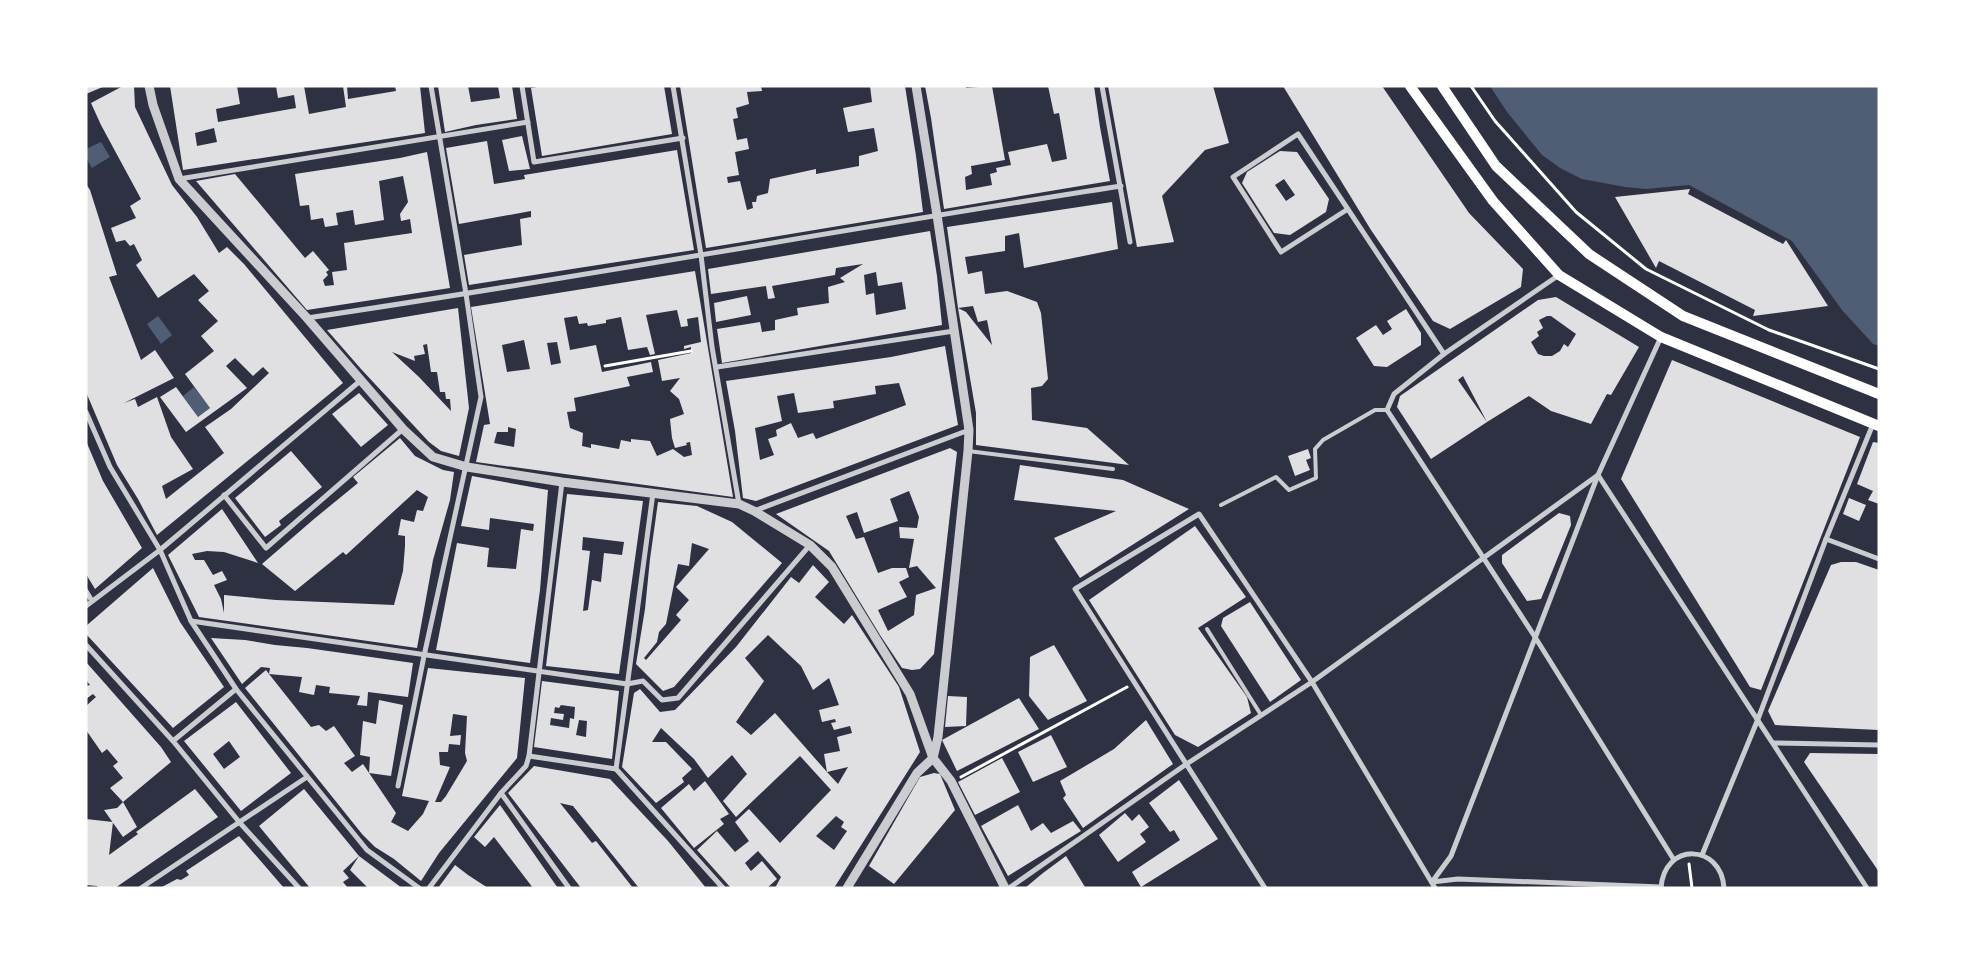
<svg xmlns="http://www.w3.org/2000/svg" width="1965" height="974" viewBox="0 0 1965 974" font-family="Mulish,sans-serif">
	<rect width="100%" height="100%" fill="#2d3142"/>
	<g fill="#4f5d75">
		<path d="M1490,86H1879V346L1873,344L1842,310L1792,241L1689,185L1646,189L1625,187L1582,179L1560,168L1542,155L1507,112Z"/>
		<path d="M101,142L110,157L92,168L86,158V149Z"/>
		<path d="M158,316L172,335L161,344L147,324Z"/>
		<path d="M194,387L210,408L198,417L183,396Z"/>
	</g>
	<g fill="#e0e0e3" fill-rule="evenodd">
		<path d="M86,86H105L86,94Z"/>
		<path d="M123,86H134L135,107L172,185L197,217L219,253L227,247L244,264L343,383L157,535L138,499L117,465L86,392V184L90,190L117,275L109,277L141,360L155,350L174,378L124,403L135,399L138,407L157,397L171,437L193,469L162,486L166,499L224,453L205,427L231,409L269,373L263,367L253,376L235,358L226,366L247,388L186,432L160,397L176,387L198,417L210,408L185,374L214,351L201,336L218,321L198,300L209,291L194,274L158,298L136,265L142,260L134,244L130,246L125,240L116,242L111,228L136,218L130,206L141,199L101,125L91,103Z"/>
		<path d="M170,86H237L240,104L216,109L218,122L296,108L294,95L278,98L276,86H304L309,114L346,107L343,86H347L348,99L396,91L395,86H420L425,133L183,170ZM214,128L217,142L197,146L195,133Z"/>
		<path d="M438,86H468L471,102L500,98L498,86H512L517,119L476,125L445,132Z"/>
		<path d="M544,86H664L672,134L542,156L531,88Z"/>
		<path d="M680,86H761L762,91L747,92L749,104L736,108L738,118L733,119L737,140L747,138L749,149L735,152L739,175L727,177L728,183L740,181L747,210L753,208L752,202H756L757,196L768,193L770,179L816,169V174L859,166V156L878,151L874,128L848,132L843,108L872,102L870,86H905L916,156L923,212L706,248Z"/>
		<path d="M925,86H966V88L992,86L1005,160L971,166L972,174L965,177L966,190L992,185L990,174L997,172L996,168L1011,165L1008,152L1047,144L1052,162L1067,159L1059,113L1054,114L1048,86H1094L1100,127L1110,181L944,209L931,118Z"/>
		<path d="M1108,86H1213L1229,143L1205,150L1162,196L1174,242L1137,247Z"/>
		<path d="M1283,86H1382L1469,213L1523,269L1521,287L1450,329L1433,321L1371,230Z"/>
		<path d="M522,136L530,169L509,171L502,140Z"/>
		<path d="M487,141L494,184L525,179L524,175L677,150L694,250L469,285L464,255L522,245L520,219L531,217V211L459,224L446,148Z"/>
		<path d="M1280,151L1297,152L1329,199L1326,212L1290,235L1274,233L1242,183L1247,172ZM1284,179L1295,195L1286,201L1275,185Z"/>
		<path d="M427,152L450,288L307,310L196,181L235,174L305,258L313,251L329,270L326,272L328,275L323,280L325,286L334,285L332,272L347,270L344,243L412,233L410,219L401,221L400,214L408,202L403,176L379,181L384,220L355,225L353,210L336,213L338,225L325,227L323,218L311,220L309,205L300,206L295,174L400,158Z"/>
		<path d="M1690,189L1688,194L1783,244L1786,240L1828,306L1753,316L1755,310L1659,261L1656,268L1615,197Z"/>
		<path d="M1112,202L1118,249L1024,268L1019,233L1005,236V251L965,257L968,274L982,271L985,294L1007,291L1037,302L1041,313L1048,379L1042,386L1031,388L1032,420L1087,428L1129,465L976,445V413L958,308L966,312L992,345L987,320L978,322L973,306L958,308L947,227Z"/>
		<path d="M930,231L937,276L942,325L722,363L717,329L760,322L762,332L775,330V320L798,315L797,308L829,303L828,287L845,282L840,278L863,264L836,268L835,275L772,286L775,298L768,299L766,286L711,294L708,269ZM876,272L878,286L902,282L906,309L876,315L874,293L866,295L864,275Z"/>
		<path d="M695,271L733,497L476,462L484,425L490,424L471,307ZM677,310L681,327L688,326L687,319L698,317L701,342L684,346V349L691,347V353L658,360L662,381L680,378L670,391L679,399L684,414L670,419L672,438L675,448L687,445L686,443L690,442L692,455L684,457L673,449L657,456L650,441L631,439V442L621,440L619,449L591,444V448L582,446L583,433L570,428L567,412L576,411L574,398L630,386L627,377L653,372L651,362L602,372L596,345L570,350L564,318L577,316L579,324L587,323L588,326L606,323V320L621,317L628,350L647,347L650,355L655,354L646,315ZM524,340L530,369L507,372L502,345ZM557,342L561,363L551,365L547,343ZM508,427L516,429L514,447L494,443L497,432H508Z"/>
		<path d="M747,296L751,315L716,322L714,303Z"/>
		<path d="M1556,297L1639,347L1611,395L1607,394L1591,424L1551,411L1529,396L1487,422L1463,376L1458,380L1487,422L1431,459L1397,407L1400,396L1538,300ZM1547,316H1551L1576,334L1568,347L1564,344L1560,351L1552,356H1544L1538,354L1531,342L1539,336L1537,332L1543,328L1539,320Z"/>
		<path d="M458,308L469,408L459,456L441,451L429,442L361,369L327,330ZM427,344L431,372H437L440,392H445L446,399H450L451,411L419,377L392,352L415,361L414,356L425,354L423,345Z"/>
		<path d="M1406,309L1421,333V345L1387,367L1374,366L1356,338L1376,325L1383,335L1392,329L1387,321Z"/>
		<path d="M945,346L958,425L756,501L743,498L735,431L726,381L891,357ZM899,383L906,405L816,439L813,433L798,438L791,423L776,430L777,436L768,439L774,455L760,460L755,428L782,421L777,396L794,393L798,413L834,408L833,401L876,394L875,386Z"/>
		<path d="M1672,360L1860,437L1761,690L1750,687L1621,479Z"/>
		<path d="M359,393L388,425L361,447L332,414Z"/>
		<path d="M400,438L415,456L443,470L454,472L450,500L433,560L417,648L199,617L168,555L222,509L258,563L224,552L207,551L192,554L195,560H204L213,575L222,571L227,580L214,585L221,599L224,613V595L276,600L394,605L403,571L405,546V536L398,535L401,519L414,522L417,510L423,511L428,497L417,490L346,555L343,552L295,591L262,564L314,519L358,483L353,477Z"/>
		<path d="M86,441L103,481L142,548L95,589L86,574Z"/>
		<path d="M1873,442L1879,443V504L1868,500L1873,491L1857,484Z"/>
		<path d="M950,448L957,452L934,654L920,669L912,670L902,668L880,635L829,551L776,514ZM909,491L919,517L917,528L899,527L900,538L914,539L909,568L917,566L936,588L916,595L914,615L888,631L878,610L907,597L899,582L909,577L906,568H892L878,573L864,537L856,539L846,516L857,512L864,533L898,521L890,499Z"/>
		<path d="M1308,449L1311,458L1306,460L1310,470L1295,476L1288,456Z"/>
		<path d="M291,451L322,487L279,521L281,525L265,537L235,498Z"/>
		<path d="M1020,465L1123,480L1189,509L1080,578L1054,538L1116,511L1014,500Z"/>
		<path d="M472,476L548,490L540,590L530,663L436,650L457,543L489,548L487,567L516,569L521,529L533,531L534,524L490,518L489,530L461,526Z"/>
		<path d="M567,494L643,501L619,674L546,666ZM583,537L624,542L622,555L604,553L601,582L592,580L588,610L583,611L590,551L582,550Z"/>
		<path d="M1849,498L1866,505L1859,521L1843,514Z"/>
		<path d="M658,502L697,506L732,522L782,563L674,687L663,691L636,664L645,609L650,559ZM692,543L709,549L676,587L689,600L676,615L681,620L646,660L644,658L657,642L659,632L666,624L678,564L689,566Z"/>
		<path d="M1559,513L1570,516L1571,525L1541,599L1527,601L1502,563V555Z"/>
		<path d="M1195,526L1246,597L1198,628L1247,697L1251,713L1198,747L1175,735L1089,600Z"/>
		<path d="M1841,562H1856L1879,570V730L1775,725L1768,711L1831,565Z"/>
		<path d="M813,565L829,582L815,597L844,624L852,615L899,687L920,752L834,888H775L781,877L758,851L745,863L751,871L762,861L777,879L767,888H731L697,850L717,831L735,852L749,841L735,822L749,809L780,843L831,790L800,756L736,817L723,801L747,774L732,755L708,778L694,759L661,728L652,742H666L692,769L682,778L684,782L656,803L622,767L634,693L640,689L660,712L675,710L736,647L791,577L799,583ZM768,635L801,666L813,690L829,678L839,705L819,710L822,722L835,719L836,722L831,723L834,730L850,726L852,733L837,737L840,751L824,754L827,772L775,713L751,735L736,722L764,681L745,658ZM848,767L838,784L827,772ZM836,816L844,822L841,827L847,831L834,850L816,836Z"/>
		<path d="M153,568L180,622L224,687L173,728L86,634V626Z"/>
		<path d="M1250,602L1301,680L1270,702L1221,626L1223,618Z"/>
		<path d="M211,638L245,640L275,645L307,648L413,663L408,697L368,692L367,706L357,705L360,696L329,693L330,687L316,685L314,695L299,692L302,677L269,674L311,727L319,725L326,731L334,726L355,756L344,763L352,772L363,764L396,813L391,822L408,831L423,814L429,801L402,796L428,668L525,678L517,758L439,853L421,881L394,859L375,847L362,834L245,688L266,670L269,674L270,668L261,667L242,684ZM453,714L467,716L465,753L467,761L446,796L441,802H435L450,767L440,765L439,752H448L449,744L460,745L461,735L450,736Z"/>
		<path d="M1054,645L1087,701L1048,720L1029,696L1030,657Z"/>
		<path d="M86,662L161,747L171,762L123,802L110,788L123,778L113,766L118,762L107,749L102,753L86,730V706L96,697L93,694L86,699V686L90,685L86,680Z"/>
		<path d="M542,681L619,691L612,759L534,747ZM561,705L575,707L574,719L570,718L569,728L550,725L551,718L563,720L564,714L554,713L555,707L559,708ZM579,720L587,721L586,737L576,735Z"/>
		<path d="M948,696L967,697L966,726L945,727Z"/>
		<path d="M1019,698L1039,729L957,771L942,740Z"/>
		<path d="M379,700L403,705L391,776L369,773L370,757L360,755L363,721L376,724Z"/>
		<path d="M236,702L291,773L241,811L184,741ZM229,741L240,757L224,769L213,754Z"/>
		<path d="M1146,720L1173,764L1083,828L1063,798L1066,795L1060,781L1114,749Z"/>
		<path d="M1051,735L1067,767L1033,782L1018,752Z"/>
		<path d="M1810,753L1879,754V872L1804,762Z"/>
		<path d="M1002,758L1020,792L975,815L958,782Z"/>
		<path d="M534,766L610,779L668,841L706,888H639L573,806L560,803L592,843L596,841L633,888H581L508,793Z"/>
		<path d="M934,773L940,774L955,810L894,884L869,866L920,777Z"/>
		<path d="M1179,780L1218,839L1141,887L1132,872L1180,840L1174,830L1170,832L1149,803Z"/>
		<path d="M705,781L729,814L720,819L724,824L694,848L661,808L689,784L694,791Z"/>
		<path d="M195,789L218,817L115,888H98L97,886L86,885V819L113,822L109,855L138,834L136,832Z"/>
		<path d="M304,789L359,856L402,888H368L350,870L359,856L343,871L349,878L343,882L348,888H310L259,826Z"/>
		<path d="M123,802L137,827L123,837L104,810L117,808Z"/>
		<path d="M500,805L555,884L558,888H533L494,837L485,847L474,837Z"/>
		<path d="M1018,805L1031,831L1043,823L1051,833L1073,821L1081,831L1008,876L981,826Z"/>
		<path d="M1125,813L1132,821L1139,814L1149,827L1140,834L1146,842L1118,862L1099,835Z"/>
		<path d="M239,836L284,888H160L177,879L181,880L189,875L186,871Z"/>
		<path d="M1066,856L1085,887L1025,888L1043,873Z"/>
		<path d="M455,865L468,875L488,888H438Z"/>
	</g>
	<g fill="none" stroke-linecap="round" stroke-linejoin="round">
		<g stroke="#fff" stroke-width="3">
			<path d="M1471,86L1495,121L1576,212L1646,269L1769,330L1879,369"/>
			<path d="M605,366L691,351"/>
			<path d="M961,777L1127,687"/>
			<path d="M1689,864L1692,888"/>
		</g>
		<g stroke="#caccd0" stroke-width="4">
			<path d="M968,451L1113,469"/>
			<path d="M1221,505L1276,477L1289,490L1316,478L1315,449L1323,440L1375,410H1387"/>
			<path d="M1207,629L1261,715"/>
		</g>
		<g stroke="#caccd0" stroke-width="5">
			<path d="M522,86L534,162L683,138"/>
			<path d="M673,86L701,255L712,347L739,504"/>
			<path d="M1102,86L1130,242"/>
			<path d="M179,179L528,122"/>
			<path d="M1348,209L1281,252L1233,177L1298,134L1444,354"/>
			<path d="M1559,275L1444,354L1394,394L1387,410L1535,637L1674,860"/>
			<path d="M307,318C579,278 849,228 1121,186"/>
			<path d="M717,367L954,331"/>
			<path d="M86,412L110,467L160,550L191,621L236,689L367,850L419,888"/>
			<path d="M1598,475L1867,888"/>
			<path d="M653,493L616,769L723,888"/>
			<path d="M224,495L266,548L403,429"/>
			<path d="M754,511L969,430"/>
			<path d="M1826,539L1879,559"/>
			<path d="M86,591L92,601"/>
			<path d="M86,606L160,550L360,381"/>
			<path d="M191,621L627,684L643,681L662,700L678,698L810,545"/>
			<path d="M86,645L173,741L240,823L299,888"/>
			<path d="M173,741L236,689"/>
			<path d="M1774,743L1879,745"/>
			<path d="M529,756L616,769"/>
			<path d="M398,786L424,656L481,397L466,294L431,86"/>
			<path d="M501,793L569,888"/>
			<path d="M1702,855L1758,719L1826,539L1873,424"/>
			<path d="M1432,882L1451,856L1598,475L1661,337"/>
			<path d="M1432,882L1458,879L1661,887"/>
			<path d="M141,888L307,777"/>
			<path d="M429,888L501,793L526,766L529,756L562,482"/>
			<path d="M1009,888L1185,765L1312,682L1598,475"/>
			<path d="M1265,888L1075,589L1199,514L1312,682L1435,888"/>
			<path d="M1661,888C1664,842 1721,843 1724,888"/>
		</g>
		<g stroke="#caccd0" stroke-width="9">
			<path d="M149,86L153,105L179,179L307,318L403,429L433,457L467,467L562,482L739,504L754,511L810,545L832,567L910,694L933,758L951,781L1005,888"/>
			<path d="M847,888L917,773L933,758L938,737L968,451L969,430L937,215L916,86"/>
		</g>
		<g stroke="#fff" stroke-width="10">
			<path d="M1410,86L1493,201L1559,275L1661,337L1879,426"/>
			<path d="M1442,86L1496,166L1589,254L1683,316L1879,394"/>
		</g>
	</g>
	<rect width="1965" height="974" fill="none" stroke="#ffffff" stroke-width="175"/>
</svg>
